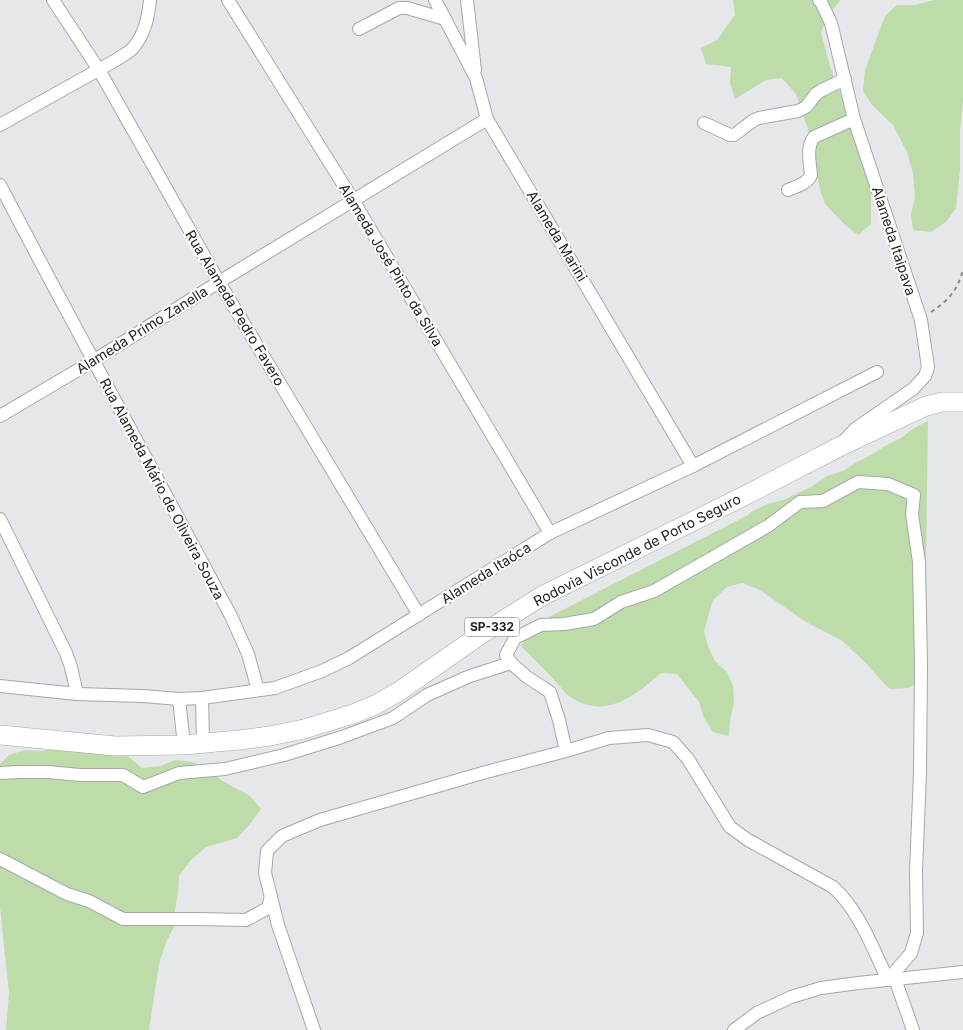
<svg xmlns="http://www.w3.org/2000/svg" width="963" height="1030" viewBox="0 0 963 1030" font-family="Inter,sans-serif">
	<rect width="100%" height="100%" fill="#e5e7ea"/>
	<g fill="#bddcaa">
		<path d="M733,0H841L828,14L821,33L830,66L846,109L871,182V224L858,235L845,225L825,204L820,189L808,129L796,94L782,78L766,80L735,99L730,83L731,67L706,64L701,48L717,40L735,15Z"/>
		<path d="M934,0H963V101L960,131V170L956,208L946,222L931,232L913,230L911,214L915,198L913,173L907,152L893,125L872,105L863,91L865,70L885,16L897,5H915Z"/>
		<path d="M928,421L925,631L916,684L908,688L890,689L877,676L865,662L841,640L806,622L760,590L742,583L727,587L713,600L704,631L708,646L715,661L727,672L733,686L734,703L730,720L729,736L713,732L704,718L699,702L677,674L661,673C635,696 604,721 569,696C564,693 561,687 556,682C545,670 533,658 521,646L529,631L547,618L748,515L751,512L767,504L783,500L811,487L827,476L843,471L857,462L871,455L885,446L901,438L914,428Z"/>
		<path d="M56,749L128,756L142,768L161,766L175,760L192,762L207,767L221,780L250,796L261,809L250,824L237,838L206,847L190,861L179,876L178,892L175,911L174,927L166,942L159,964L149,1030H6L9,993L0,907V764L9,755L25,750L41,751Z"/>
	</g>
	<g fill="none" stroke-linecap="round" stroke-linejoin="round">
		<defs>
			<g id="street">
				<path d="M53,0L99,70L219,282L419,615"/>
				<path d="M228,0L353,200L550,533"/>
				<path d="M435,0L476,78L487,119L693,466"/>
				<path d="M467,0L475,70"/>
				<path d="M819,0L821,2L831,23L854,119L921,320L928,367L925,376L913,389L855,429L844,441"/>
				<path d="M359,29L399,8H407L445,19"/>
				<path d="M704,123L730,135H734L754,120L759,118L798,111L806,107L816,94L822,90L845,79"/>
				<path d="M0,125L116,60C122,56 128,53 133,48C145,34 148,18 150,0"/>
				<path d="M0,185L48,276L231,616L248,654L258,690"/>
				<path d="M788,190C797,186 807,184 811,175C810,163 806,147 814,137L854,119"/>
				<path d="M0,416L93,361L219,282L487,119"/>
				<path d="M0,519L66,653L71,667L77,694"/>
				<path d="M0,686L77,694L143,696L179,699L202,698L275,688L322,671L349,658L550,533L693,466L877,372"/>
				<path d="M202,698L203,743"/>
				<path d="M179,699L184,745"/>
				<path d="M0,773L19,772H48L80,775H123L143,787L179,773L225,769L284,755L342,737L393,718L427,695L470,676L511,663"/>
				<path d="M0,859L67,894L89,901L123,919H198L246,920L268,908L271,896"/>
				<path d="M895,979L913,1030"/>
				<path d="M314,1030L278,925L265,873L267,851L282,836L320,820L486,772L566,751L609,738L648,735L673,742L688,759L730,827L748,840L833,887C859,910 873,949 888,980L911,953L917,933L916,871L920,773L921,665L919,562L912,514L914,495L888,484L858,482L823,501L800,502L768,526L654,591L621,602L594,619L564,624L541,625L515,638L506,655L511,663L527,677L550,692L559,720L566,751"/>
				<path d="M734,1030L757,1013L791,997L821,988L858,983L963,972"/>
			</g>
			<path id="primary" d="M0,735L115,746L184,745L239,740L270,736L304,729L353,714L375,705L398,692L480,635L542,596L750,493L839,447L926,406L942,402H963"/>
		</defs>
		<use href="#street" stroke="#a5a7a9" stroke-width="14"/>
		<use href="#primary" stroke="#a5a7a9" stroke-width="20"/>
		<path stroke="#898a8c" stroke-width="2" stroke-dasharray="4 4" stroke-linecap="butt" d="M931,312C949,300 957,291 963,270"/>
		<use href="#street" stroke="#fff" stroke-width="12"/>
		<use href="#primary" stroke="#fff" stroke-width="19"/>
	</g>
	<g text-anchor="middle" stroke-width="4" stroke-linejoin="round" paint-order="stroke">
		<rect fill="#fff" stroke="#646465" stroke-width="1" x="464.5" y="617.5" width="55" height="19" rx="4"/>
		<g font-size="12" font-weight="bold" fill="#212223">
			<text x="492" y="631">SP-332</text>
		</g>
		<g font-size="14" fill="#212223" stroke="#fff">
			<text transform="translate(557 236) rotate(59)" y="5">Alameda Marini</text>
			<text transform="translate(894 241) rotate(72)" y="5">Alameda Itaipava</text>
			<text transform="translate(391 265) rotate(59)" y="5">Alameda José Pinto da Silva</text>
			<text transform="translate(235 308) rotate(59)" y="5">Rua Alameda Pedro Favero</text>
			<text transform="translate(142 330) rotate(-32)" y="5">Alameda Primo Zanella</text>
			<text transform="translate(162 489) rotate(62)" y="5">Rua Alameda Mário de Oliveira Souza</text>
			<text transform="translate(637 550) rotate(-27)" y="5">Rodovia Visconde de Porto Seguro</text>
			<text transform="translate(486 573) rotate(-32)" y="5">Alameda Itaóca</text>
		</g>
	</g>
</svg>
